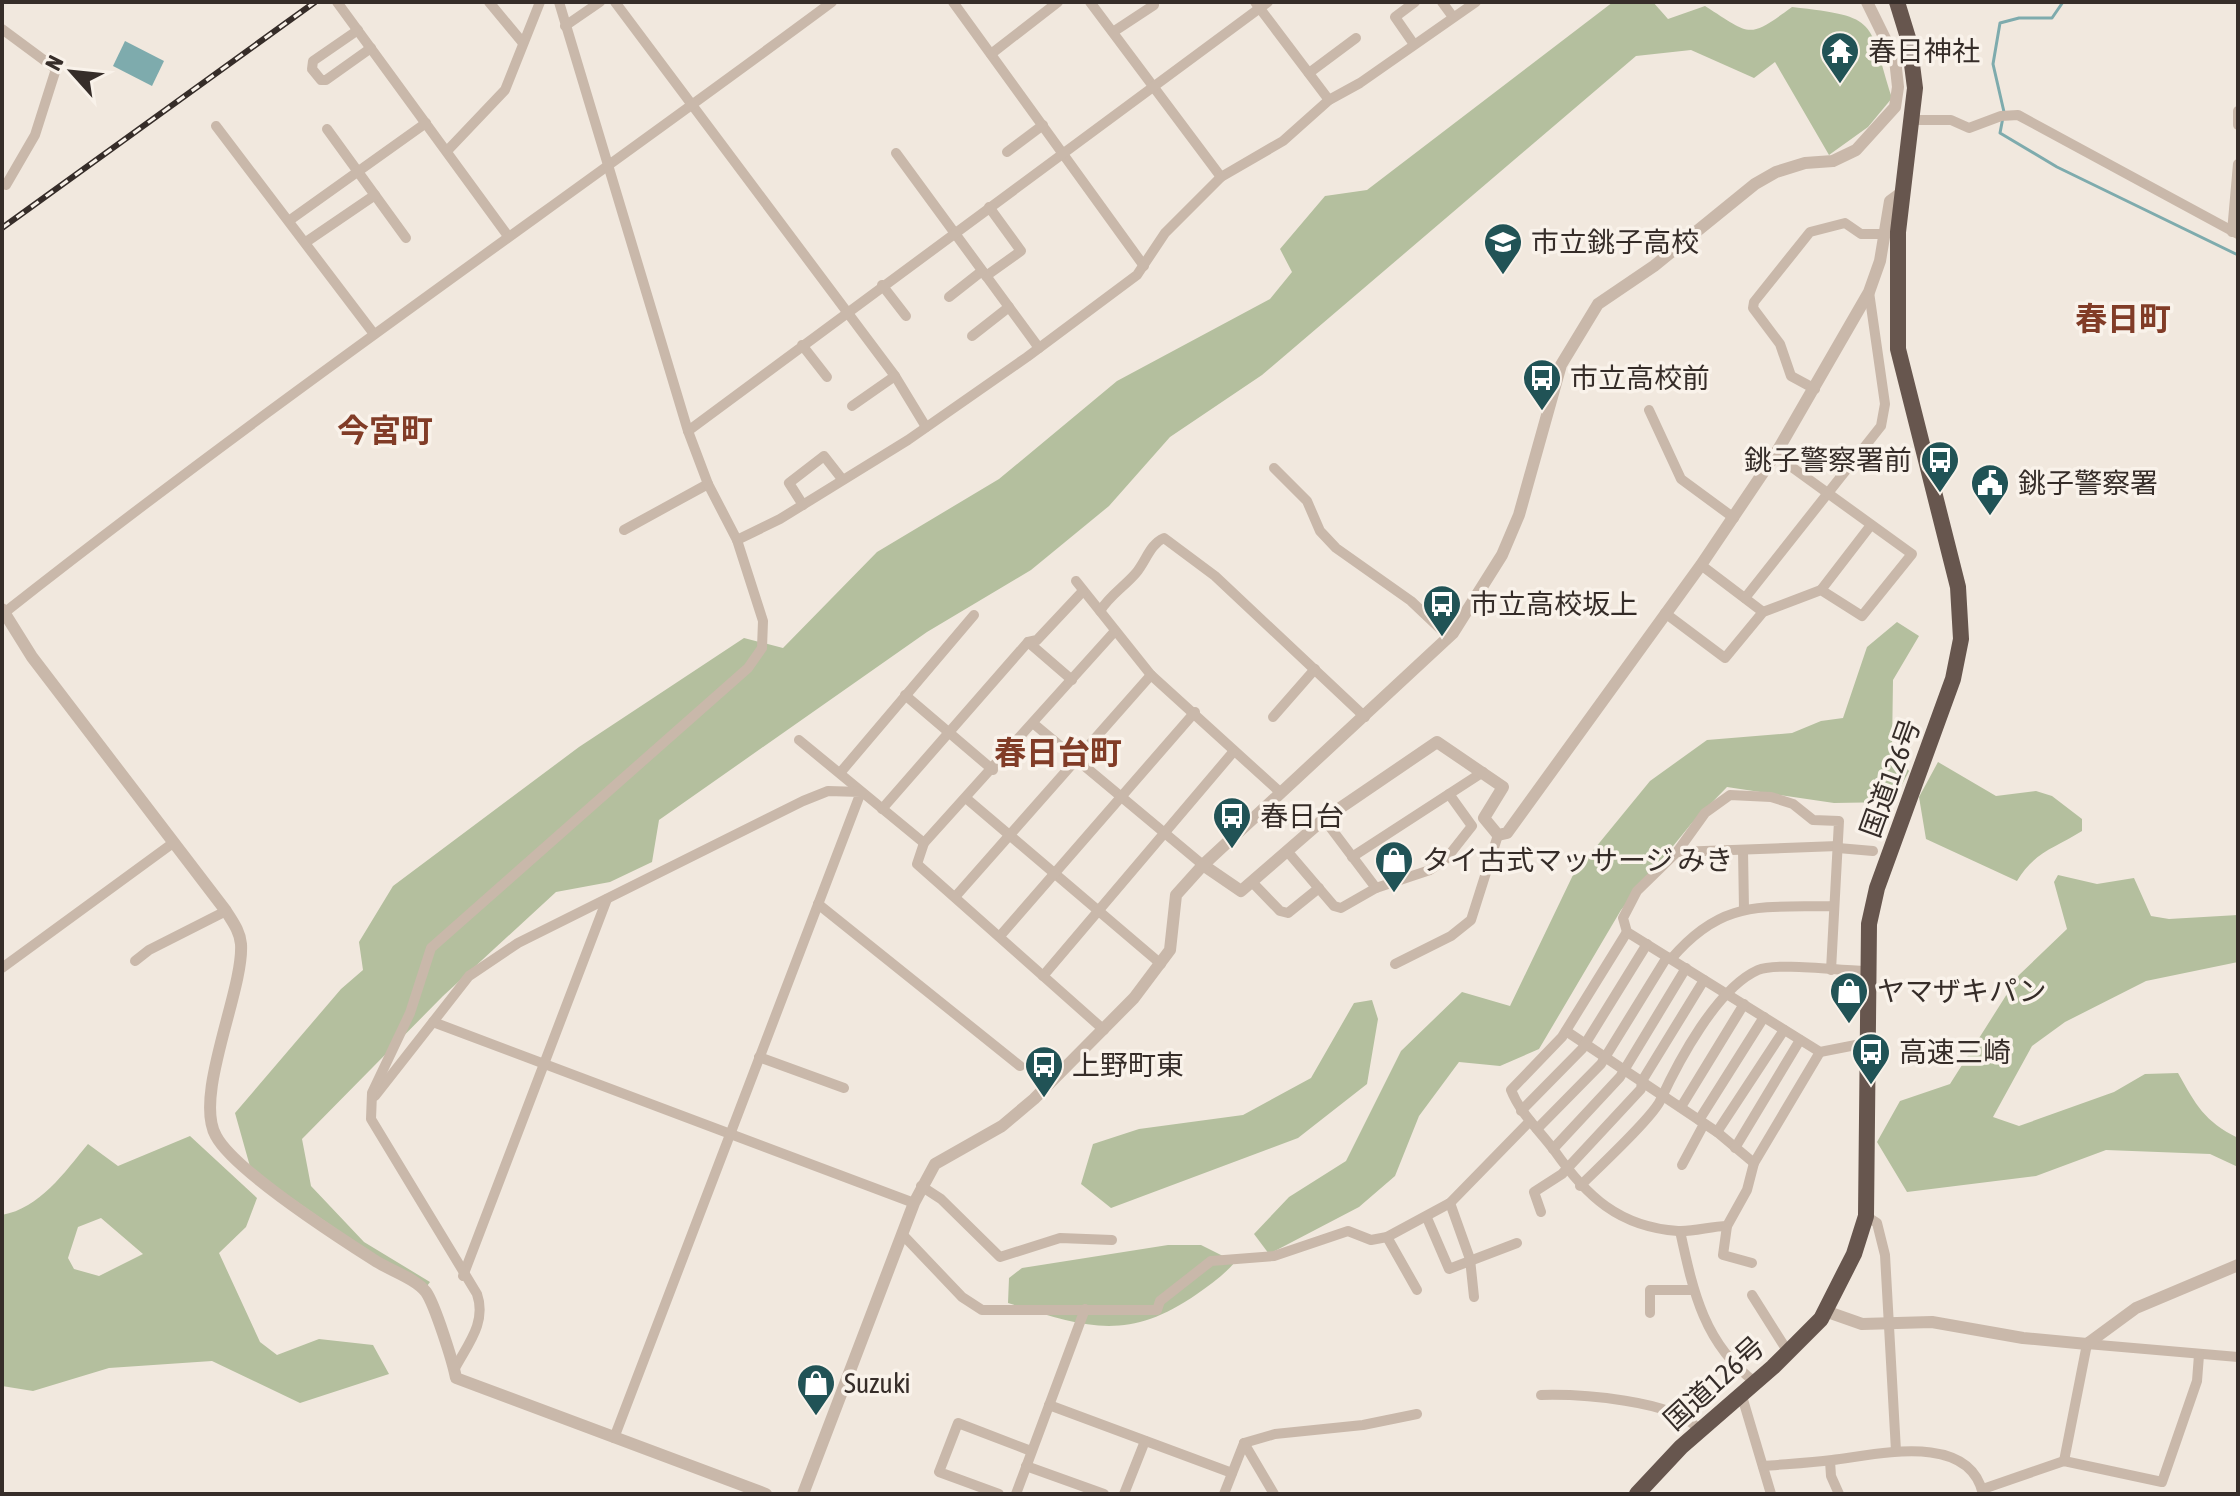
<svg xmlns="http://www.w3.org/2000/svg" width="2240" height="1496" viewBox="0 0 2240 1496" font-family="'Asap Condensed','Noto Sans JP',sans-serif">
	<rect width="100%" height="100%" fill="#f1e8de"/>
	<g fill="#b4bf9e" fill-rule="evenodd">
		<path d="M1613,2H1653L1668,19L1705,6C1751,35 1747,40 1792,7C1881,17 1867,20 1892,98L1868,127L1829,155L1775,62L1754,78L1691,50L1636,56L1262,375L1170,437L1109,506L1031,570L927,632L659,820L652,862L610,882L556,892L443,996L302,1139L311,1186L364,1242L430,1282L424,1290L251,1170L235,1113L341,989L363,970L359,942L393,886L579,747L744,638L783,648L877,552L999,479L1117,381L1270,299L1292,272L1280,249L1325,196L1367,190Z"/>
		<path d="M1897,622L1919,636L1893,680L1892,748L1909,771L1893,802L1834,803L1727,787L1691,824L1621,910L1539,1049L1500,1066L1459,1062L1419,1116L1395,1176L1359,1207L1269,1254L1254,1234L1289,1197L1346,1161L1401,1051L1462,992L1510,1006L1573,875L1650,781L1707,740L1792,733L1821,721L1843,718L1867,647Z"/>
		<path d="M1938,762L1996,796L2036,791L2052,796L2082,819V831C2055,848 2034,852 2017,881L1926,839L1919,797Z"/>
		<path d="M2058,875L2097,884L2134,878L2151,916L2169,919L2238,915V962L2146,981L2065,1022L2032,1046L1993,1117L2019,1126L2114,1092L2145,1074L2178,1073C2196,1105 2204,1121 2238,1138V1167L2210,1154L2106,1150L2036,1176L1907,1192L1877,1142L1900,1101L1950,1084L2019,975L2067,929L2054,882Z"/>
		<path d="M1372,1000L1378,1019L1367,1084L1298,1138L1111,1208L1081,1184L1093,1144L1139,1129L1243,1115L1311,1078L1354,1003Z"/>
		<path d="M190,1136L257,1198L246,1227L219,1253L260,1342L277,1355L319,1339L373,1345L389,1374L300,1403L212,1361L109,1368L33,1391L2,1386V1215C40,1208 64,1173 88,1144L118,1166ZM101,1218L143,1254L99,1276L74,1269L68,1258L78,1227Z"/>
		<path d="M1168,1245H1201L1235,1262C1224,1275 1211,1284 1197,1294C1127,1343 1084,1327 1008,1303L1009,1278L1022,1268Z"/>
	</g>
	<path fill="#7eabad" d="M125,41L164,61L152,86L113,66Z"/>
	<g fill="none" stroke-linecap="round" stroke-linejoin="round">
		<path stroke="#7eabad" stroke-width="3" d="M2063,2L2052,18H2019L2000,23L1993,64L2004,112L2000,133L2057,167L2238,255"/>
		<g stroke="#c9b8aa" stroke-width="10">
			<path d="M337,2L508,236"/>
			<path d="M489,2L523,43"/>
			<path d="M615,2L895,376L926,427"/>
			<path d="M953,2L1144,266"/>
			<path d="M1090,2L1221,177"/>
			<path d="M1255,2L1329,100"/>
			<path d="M1442,2L1453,17"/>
			<path d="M565,26L600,2"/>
			<path d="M2,29L56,69L35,135L6,185"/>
			<path d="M358,30L313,61L312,69L321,80H326L371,48"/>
			<path d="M1113,32L1154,5"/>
			<path d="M1413,43L1395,17L1415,2"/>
			<path d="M991,54L1058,2"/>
			<path d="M1309,73L1356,38"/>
			<path d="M2238,111V125"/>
			<path d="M1913,120H1951L1969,128L2001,116L2018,115L2238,234"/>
			<path d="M216,126L374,334"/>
			<path d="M327,129L406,238"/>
			<path d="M447,151L505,90L540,2"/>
			<path d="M1007,152L1043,125"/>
			<path d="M896,153L1039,348"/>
			<path d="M290,220L426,123"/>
			<path d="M2232,232L2238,164"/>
			<path d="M306,242L375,195"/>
			<path d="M986,276L1021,251L989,207"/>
			<path d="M882,285L906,316"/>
			<path d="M949,297L982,271"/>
			<path d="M972,336L1009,307"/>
			<path d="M802,345L827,377"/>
			<path d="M1815,389L1791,376L1780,344L1753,308L1754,302L1810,232L1845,223L1861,234H1885"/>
			<path d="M852,406L895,376"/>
			<path d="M1649,410L1681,479L1734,518"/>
			<path d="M688,431L1268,2"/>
			<path d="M1274,468L1307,501L1320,531L1336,548L1411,601L1449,637"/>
			<path d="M803,505L789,483L824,456L842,479"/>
			<path d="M624,530L708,484"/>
			<path d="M737,540L780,519L908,440L1027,357L1137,275L1165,233L1221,177L1283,141L1329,100L1360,83L1476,2"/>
			<path d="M1701,565L1763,612"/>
			<path d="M1076,581L1151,675L1281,793"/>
			<path d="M1821,590L1871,525"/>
			<path d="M1745,598L1881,426L1885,404L1869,292"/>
			<path d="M1100,611C1110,595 1124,587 1136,573C1146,561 1150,544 1164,538L1215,576L1365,717"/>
			<path d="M4,613C274,400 557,206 832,2"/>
			<path d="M1665,613L1725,658L1763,612L1821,590L1862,616L1912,554L1775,455"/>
			<path d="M1028,642L1072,680"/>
			<path d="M905,695L993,770"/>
			<path d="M1273,717L1315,669"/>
			<path d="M1034,724L1203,865"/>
			<path d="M799,740L924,843"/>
			<path d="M840,773L974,615"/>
			<path d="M967,799L1161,964"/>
			<path d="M882,809L1028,642L1037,640L1083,591"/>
			<path d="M1324,819L1376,888"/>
			<path d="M1838,848L1873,851"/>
			<path d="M1743,850L1744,909"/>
			<path d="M1287,851L1334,906L1341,908L1376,888L1430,870L1446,859L1472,826L1449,794"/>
			<path d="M1677,852L1838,846"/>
			<path d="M1352,857L1483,772"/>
			<path d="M1252,882L1280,911L1288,913L1319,888"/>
			<path d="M955,897L1151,675"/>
			<path d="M818,904L1020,1066"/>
			<path d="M1627,932L1562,1037L1511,1090C1520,1113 1539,1130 1554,1150C1586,1196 1619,1227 1678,1231C1694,1232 1711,1226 1727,1226"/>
			<path d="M1000,936L1195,712"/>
			<path d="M1671,959C1723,898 1761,908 1834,906"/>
			<path d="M135,961L149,950L226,911"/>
			<path d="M1395,964L1451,936L1471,920L1498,835"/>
			<path d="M2,968L173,843"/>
			<path d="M1831,970L1839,821L1813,820L1793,804L1771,797L1730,795L1705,813L1677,852L1637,891L1623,918L1627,932L1820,1052L1866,1043"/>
			<path d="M1043,976L1234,751"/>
			<path d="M433,1022L914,1203"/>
			<path d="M1104,1030L917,864L924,843L1115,631"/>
			<path d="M1566,1031L1717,1132L1754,1163"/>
			<path d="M759,1057L844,1088"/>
			<path d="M375,1096L469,976L518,943L803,801L828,791L861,792L614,1438"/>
			<path d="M1681,1107L1744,1004"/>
			<path d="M1521,1111L1582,1049L1647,944"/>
			<path d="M1699,1120L1764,1017"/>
			<path d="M1537,1129L1601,1064L1667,957"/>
			<path d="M1717,1132L1784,1030"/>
			<path d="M1735,1148L1800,1040"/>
			<path d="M1553,1149L1620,1077L1686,968"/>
			<path d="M1682,1165L1704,1124"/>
			<path d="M921,1186L941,1199L1000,1257L1060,1238L1112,1240"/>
			<path d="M1580,1186C1597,1169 1651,1119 1660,1101C1678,1062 1717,988 1758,970C1777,962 1843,971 1868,971"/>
			<path d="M1450,1203L1470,1259L1474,1297"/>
			<path d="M1541,1212L1534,1192L1562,1174L1641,1089L1642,1081L1704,980"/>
			<path d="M1866,1216L1877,1223L1885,1255L1896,1451"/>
			<path d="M1427,1218L1449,1269L1517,1243"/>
			<path d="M1680,1231C1693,1291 1704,1344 1755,1382"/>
			<path d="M902,1234L962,1297L982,1310H1157L1160,1301L1211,1261L1274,1256L1348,1231L1371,1240L1387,1237L1450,1203L1530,1121"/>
			<path d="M1387,1237L1417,1290"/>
			<path d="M1752,1263L1723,1255L1727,1226L1747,1190L1754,1163L1820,1052"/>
			<path d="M463,1276L607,899"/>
			<path d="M1752,1295L1788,1352"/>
			<path d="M1650,1313V1290H1693"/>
			<path d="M454,1370C467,1345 487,1323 477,1294L371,1119L372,1093L410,1013L431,948L748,668L762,648L763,621L737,540L708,484L688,431L559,2"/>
			<path d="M1741,1393L1771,1494"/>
			<path d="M1541,1395C1579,1394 1675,1400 1698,1429"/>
			<path d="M1049,1405L1232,1473"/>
			<path d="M1244,1443L1275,1434L1363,1425L1417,1414"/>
			<path d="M1244,1443L1274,1494"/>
			<path d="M1830,1461L1831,1476L1839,1494"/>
			<path d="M2064,1461L2087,1344L2238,1357"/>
			<path d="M1026,1466L1104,1494"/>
			<path d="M1763,1466C1786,1464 1809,1463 1832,1460C1876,1455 1969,1431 1983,1494"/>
			<path d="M1983,1489L2064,1461L2162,1482L2197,1381L2199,1355"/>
			<path d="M999,1494L939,1472L958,1423L1031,1451"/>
			<path d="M1016,1494L1085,1309"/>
			<path d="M1124,1494L1145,1441"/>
			<path d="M1224,1494L1244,1443"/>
		</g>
		<g stroke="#c9b8aa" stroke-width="12">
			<path d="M2,609L32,657L226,911C232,921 240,931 241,944C244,990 193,1096 216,1136C234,1170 338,1237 374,1260C389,1270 415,1278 426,1292C435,1305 453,1362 456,1378L766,1494"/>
			<path d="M1203,865L1241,891L1324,819L1437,742L1503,787L1484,818L1498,835L1507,833L1701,565L1775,455L1869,292L1880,261L1890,201L1901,193"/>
			<path d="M1825,1311L1862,1324L1932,1322L2023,1338L2087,1344L2136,1308L2238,1265"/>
			<path d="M803,1494L914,1203L935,1164L1002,1126L1034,1099L1134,998L1170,950L1176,895L1203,865L1453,633L1502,555L1519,515L1561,365L1598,304L1654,266L1755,184L1776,172L1805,163L1833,161L1856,150L1895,107L1898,87L1895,59L1867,2"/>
		</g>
		<path stroke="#67564e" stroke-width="16" d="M1637,1494L1681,1447L1773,1367L1821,1319L1854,1254L1866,1216L1869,924L1877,888L1953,679L1961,639L1958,587L1898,349V232L1915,88L1909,41L1897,2"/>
		<defs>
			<path id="rail" d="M2,228L315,2"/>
		</defs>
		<use href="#rail" stroke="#362d29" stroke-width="6"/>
		<use href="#rail" stroke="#f9f2ea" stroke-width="3" stroke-dasharray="9" stroke-linecap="butt"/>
	</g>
	<defs>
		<symbol id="temple-pin" viewBox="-11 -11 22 30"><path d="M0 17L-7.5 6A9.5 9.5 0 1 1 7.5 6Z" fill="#215356" stroke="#f9f2ea"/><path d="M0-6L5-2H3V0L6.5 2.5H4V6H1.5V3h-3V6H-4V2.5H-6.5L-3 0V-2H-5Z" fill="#fff"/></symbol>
		<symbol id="school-pin" viewBox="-11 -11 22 30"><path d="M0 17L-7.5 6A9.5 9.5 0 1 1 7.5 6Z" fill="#215356" stroke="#f9f2ea"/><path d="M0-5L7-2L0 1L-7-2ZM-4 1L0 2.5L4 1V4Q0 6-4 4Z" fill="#fff"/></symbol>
		<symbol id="bus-pin" viewBox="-11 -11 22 30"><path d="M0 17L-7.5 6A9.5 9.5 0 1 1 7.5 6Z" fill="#215356" stroke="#f9f2ea"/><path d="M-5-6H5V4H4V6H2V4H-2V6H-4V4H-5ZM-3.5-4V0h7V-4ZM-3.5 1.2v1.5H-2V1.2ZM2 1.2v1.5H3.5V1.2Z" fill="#fff"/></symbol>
		<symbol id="civic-pin" viewBox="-11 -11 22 30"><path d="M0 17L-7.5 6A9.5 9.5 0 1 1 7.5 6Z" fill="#215356" stroke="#f9f2ea"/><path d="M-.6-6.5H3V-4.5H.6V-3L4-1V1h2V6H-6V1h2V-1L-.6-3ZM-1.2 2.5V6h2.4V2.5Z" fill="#fff"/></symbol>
		<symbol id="shop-pin" viewBox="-11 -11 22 30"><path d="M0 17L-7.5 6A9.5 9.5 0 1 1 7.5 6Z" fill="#215356" stroke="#f9f2ea"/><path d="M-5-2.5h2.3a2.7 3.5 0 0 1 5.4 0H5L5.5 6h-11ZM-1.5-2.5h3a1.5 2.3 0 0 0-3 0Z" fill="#fff"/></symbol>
	</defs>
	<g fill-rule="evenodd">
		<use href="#temple-pin" x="1818" y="29" width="44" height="60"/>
		<use href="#school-pin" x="1481" y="220" width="44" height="60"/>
		<use href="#bus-pin" x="1520" y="356" width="44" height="60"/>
		<use href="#bus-pin" x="1918" y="438" width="44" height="60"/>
		<use href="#civic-pin" x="1968" y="461" width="44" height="60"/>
		<use href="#bus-pin" x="1420" y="582" width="44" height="60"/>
		<use href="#bus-pin" x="1210" y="794" width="44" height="60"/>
		<use href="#shop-pin" x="1372" y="838" width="44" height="60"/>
		<use href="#shop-pin" x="1827" y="969" width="44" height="60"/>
		<use href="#bus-pin" x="1849" y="1030" width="44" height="60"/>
		<use href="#bus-pin" x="1022" y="1043" width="44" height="60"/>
		<use href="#shop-pin" x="794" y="1361" width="44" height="60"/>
	</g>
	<g text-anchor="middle" stroke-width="7" stroke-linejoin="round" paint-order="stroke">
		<g font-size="28" fill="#362d29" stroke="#f9f2ea" text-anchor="start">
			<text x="1868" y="61">春日神社</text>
			<text x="1531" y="252">市立銚子高校</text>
			<text x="1570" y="388">市立高校前</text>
			<text x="1912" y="470" text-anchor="end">銚子警察署前</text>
			<text x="2018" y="493">銚子警察署</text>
			<text x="1470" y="614">市立高校坂上</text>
			<text x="1260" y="826">春日台</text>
			<text x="1422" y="870">タイ古式マッサージ みき</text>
			<text x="1877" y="1001">ヤマザキパン</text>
			<text x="1899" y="1062">高速三崎</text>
			<text x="1072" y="1075">上野町東</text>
			<text x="844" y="1393">Suzuki</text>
		</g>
		<g font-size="28" fill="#362d29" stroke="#f9f2ea">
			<text transform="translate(1890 778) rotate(-70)" y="10">国道126号</text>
			<text transform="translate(1714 1383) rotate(-42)" y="10">国道126号</text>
		</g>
		<g font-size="32" font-weight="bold" fill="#813c27" stroke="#f9f2ea">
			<text x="2123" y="330">春日町</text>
			<text x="385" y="442">今宮町</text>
			<text x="1058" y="764">春日台町</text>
		</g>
	</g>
	<rect width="2240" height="1496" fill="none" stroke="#362d29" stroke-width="8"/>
	<g transform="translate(72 72) rotate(297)" stroke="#f9f2ea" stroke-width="6" paint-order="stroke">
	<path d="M0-6L14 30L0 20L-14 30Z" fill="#362d29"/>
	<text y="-12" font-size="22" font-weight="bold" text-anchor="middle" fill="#362d29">N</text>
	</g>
</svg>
